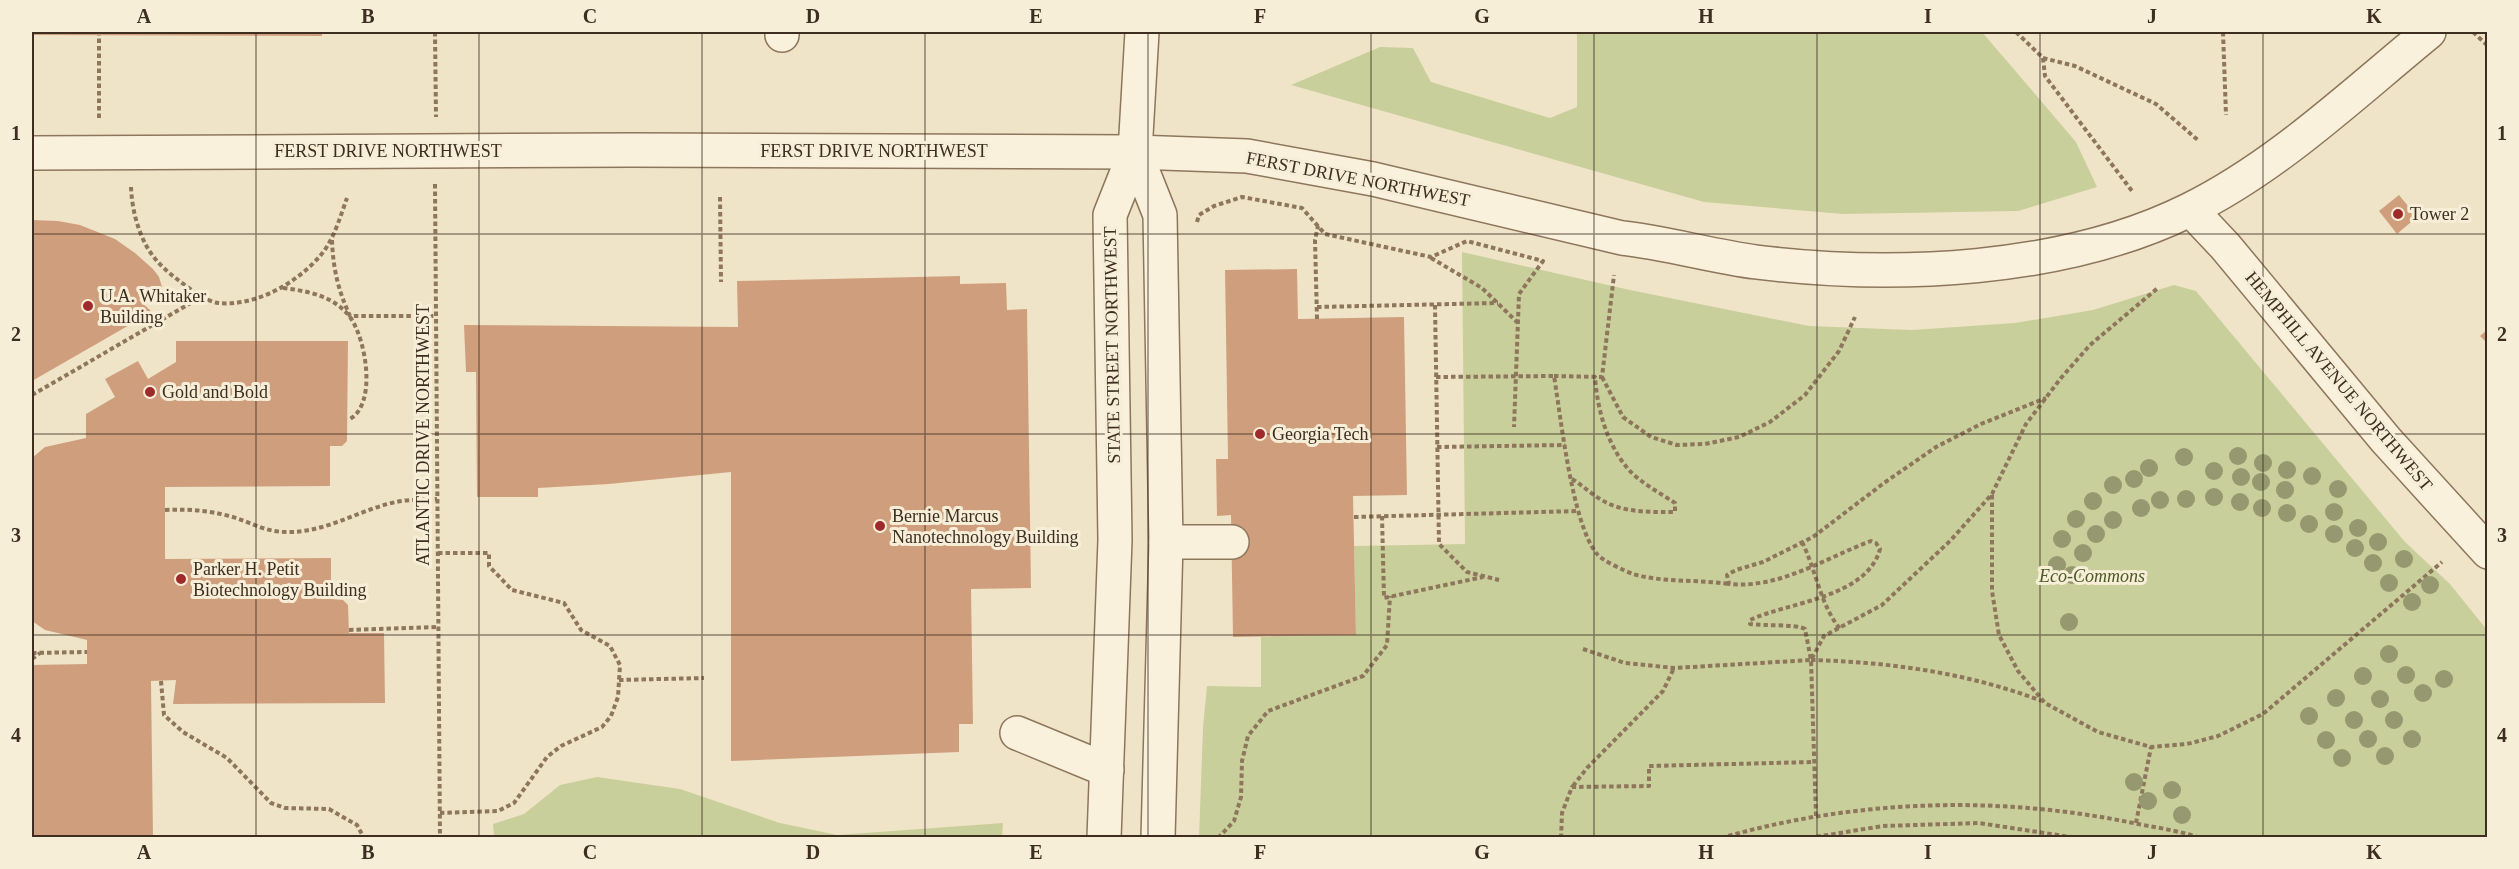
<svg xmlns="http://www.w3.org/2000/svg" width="2519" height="869" viewBox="0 0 2519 869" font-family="Georgia,serif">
	<rect width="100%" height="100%" fill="#f0e4c8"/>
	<g fill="#c9cf9b">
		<path d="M1577,32H1982L2076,142L2097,187L2018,211L1843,214L1704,202L1291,85L1380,47L1413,48L1431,82L1550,118L1577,107Z"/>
		<path d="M1462,252L1630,290L1809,326L1912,330L2015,323L2093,310L2174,285L2196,291L2405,542L2450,584L2487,630V837L1199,838L1203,728L1207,686L1261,687V637L1356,635L1354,546L1465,544Z"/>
		<path d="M597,777L680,789L780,823L837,835L1003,823L1002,837H494L493,824L524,814L560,785Z"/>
	</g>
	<g fill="#cf9f7d">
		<path d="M32,32H322V36L32,35Z"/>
		<path d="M2399,195L2417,217L2397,234L2379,211Z"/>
		<path d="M32,220L58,221L80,225L115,239L135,253L153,269L159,277L162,287L139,300L152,312L32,381Z"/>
		<path d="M1297,269L1298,319L1404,317L1407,495L1353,496L1356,635L1233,637L1231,515L1217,516L1216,459H1228L1225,270Z"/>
		<path d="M960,276V284L1006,283L1007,310L1027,309L1031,588L971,589L973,724H959V752L731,761V472L609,484L538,488V497H477L476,372H466L464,325L738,327L737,281Z"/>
		<path d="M2488,329V344L2480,336Z"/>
		<path d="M176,341H348L347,441L342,446H330V486L165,487V559L331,558V599L343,600L348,605L349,633H384L385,703L173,704L176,680L151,681L153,838H32V665L87,664V640L45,630L32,621V458L45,447L86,438V414L115,397L105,379L138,361L148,379L176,362Z"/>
	</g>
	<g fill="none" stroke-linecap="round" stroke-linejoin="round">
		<defs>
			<g id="minor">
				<path d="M782,35V32"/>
				<path d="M1135,152L1160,215L1166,542L1158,838"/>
				<path d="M32,153L632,150L1135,152L1247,156L1373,179L1622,238C1667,243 1711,256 1756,262C1893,279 2064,272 2189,210C2278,166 2353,94 2429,32"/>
				<path d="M2191,210L2225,246L2386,440L2488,552"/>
				<path d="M1166,542H1232"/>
				<path d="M1017,733L1107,770"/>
				<path d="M1104,838L1115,540L1110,215L1135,152L1142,32"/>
			</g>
		</defs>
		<use href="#minor" stroke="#8d765c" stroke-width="36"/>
		<g stroke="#8d765c" stroke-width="4" stroke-dasharray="4.5 3" stroke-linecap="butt">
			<path d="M435,32L436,117"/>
			<path d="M2016,32L2043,58L2045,76L2132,191"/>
			<path d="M2223,32L2226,115"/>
			<path d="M2473,32L2488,46"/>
			<path d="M2043,58L2075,66L2156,104L2199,141"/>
			<path d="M99,118V35"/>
			<path d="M435,184L440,838"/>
			<path d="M131,187C132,212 140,242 157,261C169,275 187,286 201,297"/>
			<path d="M720,197L721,282"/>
			<path d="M1197,222L1199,215L1214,206L1242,197L1302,208L1325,234L1431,257L1467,241L1543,261L1519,294L1514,427"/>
			<path d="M332,240C333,268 338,290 350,316H436"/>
			<path d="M1431,258L1482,288L1518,323"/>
			<path d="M283,288C308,291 334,296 350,317C366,339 378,406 348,420"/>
			<path d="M1435,305L1439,544L1467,572L1499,580"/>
			<path d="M1317,307L1498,303"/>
			<path d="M1317,319L1315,240L1318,226"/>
			<path d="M1554,376L1602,377L1614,275"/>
			<path d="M1436,377L1554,376C1561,418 1572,524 1597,554C1601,560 1625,571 1633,574C1664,583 1696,579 1728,584"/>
			<path d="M1602,377L1623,417L1651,437L1677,445L1705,444L1739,437L1770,422L1805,395L1839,351L1855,317"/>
			<path d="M32,395L201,297C206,299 213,302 218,303C255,307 297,283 320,256C334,240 340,217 347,198"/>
			<path d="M1437,447L1565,445"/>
			<path d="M1572,479C1582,485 1590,493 1600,499C1622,513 1649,512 1675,512V503C1660,493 1641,483 1629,470C1607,445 1597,409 1595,376"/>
			<path d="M1992,495V591L1999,635L2018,671L2045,703L2098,732L2151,747L2187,744L2218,736L2263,714L2442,562"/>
			<path d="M165,510C186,509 207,510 229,516C249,521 264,532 286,532C326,533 358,510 396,502C409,499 424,500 437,499"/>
			<path d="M1382,516L1384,598L1483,577"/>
			<path d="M1354,517L1578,511"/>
			<path d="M1802,542C1816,570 1820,604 1840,629"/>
			<path d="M438,553H489V566L512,590L564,603L581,630L610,646L620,665L618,697L611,716L602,727L561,746L547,757L514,803L498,811L439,813"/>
			<path d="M349,630L438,627"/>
			<path d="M1583,649L1625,663L1674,668L1811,660L1824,636L1882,605L1950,541L1992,494L2026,424L2061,378L2090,345L2159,287"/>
			<path d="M32,653L87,652"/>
			<path d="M32,659L40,653"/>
			<path d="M1811,660C1890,662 1968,673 2042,701"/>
			<path d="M619,680L704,678"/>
			<path d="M161,681L164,715L183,732L227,758L271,803L285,808L329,809L357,825L364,838"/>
			<path d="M1573,786L1587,768L1663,691L1674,668"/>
			<path d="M1816,816L1811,660L1805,629C1797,624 1763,626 1750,624V620C1788,602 1867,598 1880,549L1876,543L1871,541C1825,558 1780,589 1729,584L1727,575L1736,570L1763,562L1813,537L1884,483L1936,447L1981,424L2046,398"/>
			<path d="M2136,823L2151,747"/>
			<path d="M1218,838L1234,821L1241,797L1242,761L1248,736L1268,711L1363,676L1387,645L1390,596"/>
			<path d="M1561,838L1562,813L1572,787L1649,786V766L1814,762"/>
			<path d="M1721,838C1857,799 2000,795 2138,824C2159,828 2180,831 2200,838"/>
			<path d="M1809,838L1883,826L1979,823L2077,838"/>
		</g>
		<use href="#minor" stroke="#faf1dc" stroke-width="33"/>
	</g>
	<g fill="#96986f">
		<circle cx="2238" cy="456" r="9"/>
		<circle cx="2184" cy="457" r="9"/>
		<circle cx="2263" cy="463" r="9"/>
		<circle cx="2149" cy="468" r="9"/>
		<circle cx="2287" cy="470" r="9"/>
		<circle cx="2214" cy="471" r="9"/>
		<circle cx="2312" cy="476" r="9"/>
		<circle cx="2241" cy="477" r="9"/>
		<circle cx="2134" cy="479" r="9"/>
		<circle cx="2261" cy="482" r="9"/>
		<circle cx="2113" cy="485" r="9"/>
		<circle cx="2338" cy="489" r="9"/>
		<circle cx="2285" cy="490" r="9"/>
		<circle cx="2214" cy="497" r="9"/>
		<circle cx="2186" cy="499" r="9"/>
		<circle cx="2160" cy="500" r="9"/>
		<circle cx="2093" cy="501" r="9"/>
		<circle cx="2240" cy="502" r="9"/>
		<circle cx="2141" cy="508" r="9"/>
		<circle cx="2262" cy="508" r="9"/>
		<circle cx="2334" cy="512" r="9"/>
		<circle cx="2287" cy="513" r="9"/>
		<circle cx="2076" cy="519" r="9"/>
		<circle cx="2113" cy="520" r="9"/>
		<circle cx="2309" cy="524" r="9"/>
		<circle cx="2358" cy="528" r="9"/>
		<circle cx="2096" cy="534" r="9"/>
		<circle cx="2334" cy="534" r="9"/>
		<circle cx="2062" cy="539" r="9"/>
		<circle cx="2378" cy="542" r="9"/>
		<circle cx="2355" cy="548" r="9"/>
		<circle cx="2083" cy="553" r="9"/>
		<circle cx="2404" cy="559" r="9"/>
		<circle cx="2373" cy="563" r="9"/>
		<circle cx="2057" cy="565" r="9"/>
		<circle cx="2072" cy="575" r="9"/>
		<circle cx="2389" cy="583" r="9"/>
		<circle cx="2430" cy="585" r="9"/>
		<circle cx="2412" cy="602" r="9"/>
		<circle cx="2069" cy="622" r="9"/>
		<circle cx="2389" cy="654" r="9"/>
		<circle cx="2406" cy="675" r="9"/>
		<circle cx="2363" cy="676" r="9"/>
		<circle cx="2444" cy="679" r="9"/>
		<circle cx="2423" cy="693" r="9"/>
		<circle cx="2336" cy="698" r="9"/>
		<circle cx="2380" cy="699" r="9"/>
		<circle cx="2309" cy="716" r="9"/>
		<circle cx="2354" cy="720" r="9"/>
		<circle cx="2394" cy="720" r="9"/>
		<circle cx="2368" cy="739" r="9"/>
		<circle cx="2412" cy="739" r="9"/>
		<circle cx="2326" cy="740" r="9"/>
		<circle cx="2385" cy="756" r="9"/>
		<circle cx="2342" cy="758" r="9"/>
		<circle cx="2134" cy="782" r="9"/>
		<circle cx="2172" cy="790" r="9"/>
		<circle cx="2148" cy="801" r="9"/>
		<circle cx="2182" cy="815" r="9"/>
	</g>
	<path fill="none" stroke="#3d2e20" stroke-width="1.5" stroke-opacity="0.55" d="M256,32V838M479,32V838M702,32V838M925,32V838M1148,32V838M1371,32V838M1594,32V838M1817,32V838M2040,32V838M2263,32V838M32,234H2488M32,434H2488M32,635H2488"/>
	<g fill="#9e2a2b" stroke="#f7eed8" stroke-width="2">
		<circle cx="2398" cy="214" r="6"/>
		<circle cx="88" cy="306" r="6"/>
		<circle cx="150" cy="392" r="6"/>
		<circle cx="1260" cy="434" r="6"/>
		<circle cx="880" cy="526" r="6"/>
		<circle cx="181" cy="579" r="6"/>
	</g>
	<g text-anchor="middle" stroke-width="6" stroke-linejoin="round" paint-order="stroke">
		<g font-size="18" fill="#3d2e20" stroke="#f7eed8">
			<text x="388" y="157">FERST DRIVE NORTHWEST</text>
			<text x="874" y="157">FERST DRIVE NORTHWEST</text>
			<text transform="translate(1358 179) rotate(11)" y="6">FERST DRIVE NORTHWEST</text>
			<text transform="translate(1112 345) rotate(-91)" y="6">STATE STREET NORTHWEST</text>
			<text transform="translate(2339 381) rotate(50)" y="6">HEMPHILL AVENUE NORTHWEST</text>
			<text transform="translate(423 435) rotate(-90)" y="6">ATLANTIC DRIVE NORTHWEST</text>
		</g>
		<g font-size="18" fill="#3d2e20" stroke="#f7eed8" text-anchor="start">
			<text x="2410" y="220">Tower 2</text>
			<text x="100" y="302">U.A. Whitaker<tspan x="100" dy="21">Building</tspan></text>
			<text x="162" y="398">Gold and Bold</text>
			<text x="1272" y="440">Georgia Tech</text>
			<text x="892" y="522">Bernie Marcus<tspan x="892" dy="21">Nanotechnology Building</tspan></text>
			<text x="193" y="575">Parker H. Petit<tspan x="193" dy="21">Biotechnology Building</tspan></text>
		</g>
		<g font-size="18" font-style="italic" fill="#4d5a26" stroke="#f7eed8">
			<text x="2092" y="582">Eco-Commons</text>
		</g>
	</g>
	<rect width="2519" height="869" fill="none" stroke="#f7eed8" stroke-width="66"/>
	<rect x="33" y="33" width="2453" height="803" fill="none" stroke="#3d2e20" stroke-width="2"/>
	<g font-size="20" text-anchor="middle" font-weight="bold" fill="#3d2e20">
		<text x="144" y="23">A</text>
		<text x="368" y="23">B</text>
		<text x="590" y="23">C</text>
		<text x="813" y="23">D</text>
		<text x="1036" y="23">E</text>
		<text x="1260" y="23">F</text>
		<text x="1482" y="23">G</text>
		<text x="1706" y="23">H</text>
		<text x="1928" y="23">I</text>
		<text x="2152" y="23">J</text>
		<text x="2374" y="23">K</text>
		<text x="16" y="140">1</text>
		<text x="2502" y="140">1</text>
		<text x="16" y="341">2</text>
		<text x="2502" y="341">2</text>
		<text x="16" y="542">3</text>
		<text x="2502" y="542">3</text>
		<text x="16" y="742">4</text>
		<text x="2502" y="742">4</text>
		<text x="144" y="859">A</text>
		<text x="368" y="859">B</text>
		<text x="590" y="859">C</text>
		<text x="813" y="859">D</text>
		<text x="1036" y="859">E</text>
		<text x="1260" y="859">F</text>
		<text x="1482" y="859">G</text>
		<text x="1706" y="859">H</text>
		<text x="1928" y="859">I</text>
		<text x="2152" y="859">J</text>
		<text x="2374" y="859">K</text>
	</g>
</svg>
